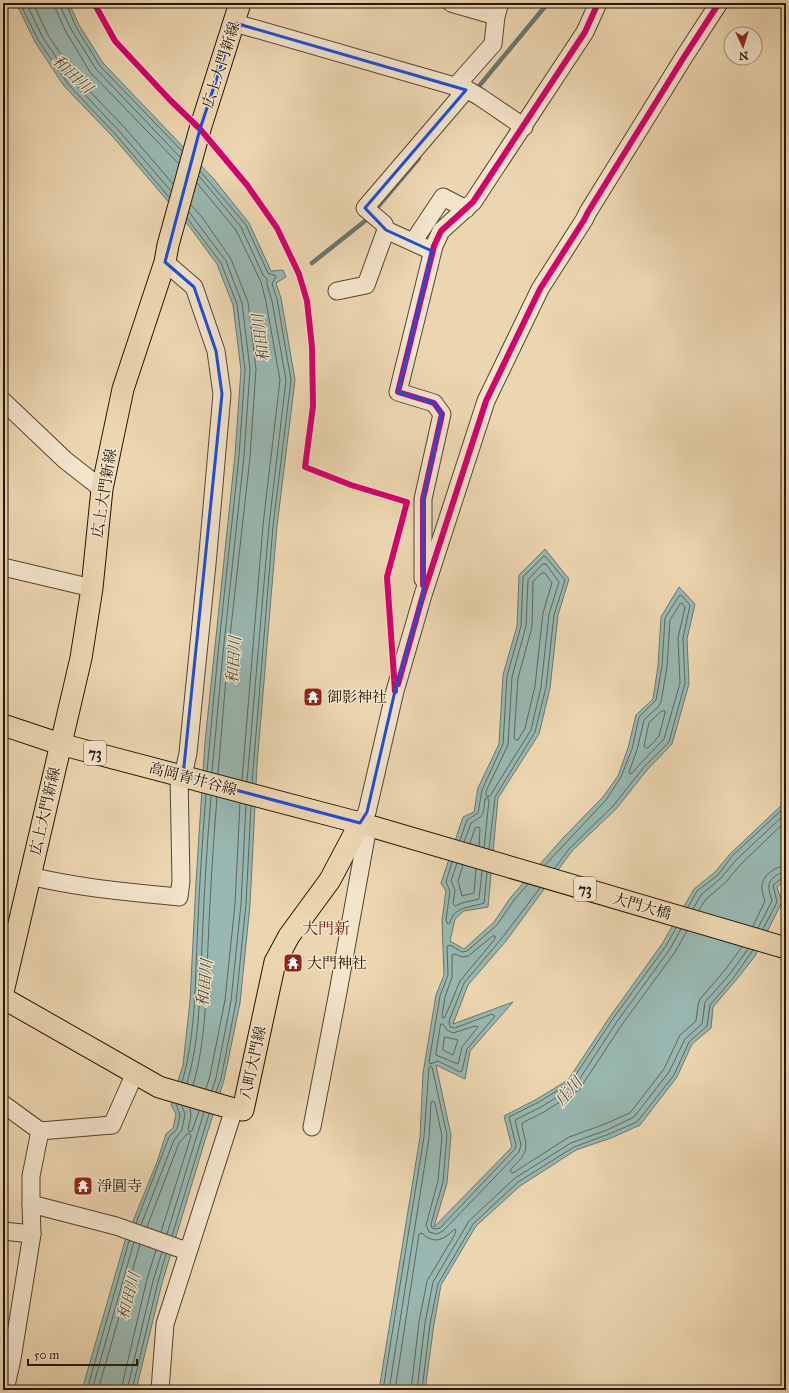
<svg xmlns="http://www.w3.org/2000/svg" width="789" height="1393" viewBox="0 0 789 1393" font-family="'IM FELL Great Primer','Noto Serif JP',serif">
	<rect width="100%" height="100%" fill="#ecd6b1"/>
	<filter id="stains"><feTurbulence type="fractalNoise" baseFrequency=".005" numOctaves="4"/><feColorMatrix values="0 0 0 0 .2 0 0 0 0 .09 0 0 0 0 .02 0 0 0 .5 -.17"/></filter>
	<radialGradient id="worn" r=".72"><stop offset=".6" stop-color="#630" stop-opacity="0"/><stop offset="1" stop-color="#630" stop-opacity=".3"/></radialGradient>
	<g fill="#99b8b2" stroke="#6a776d">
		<path d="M16,3H69L79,25L103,63L213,178L249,223L271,271L283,270L286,277L276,283L281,298L295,380L277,526L257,765L250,905L240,1003L224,1080L206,1137L162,1283L136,1390H82L125,1241L157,1162L166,1134L173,1128L176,1114L171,1105L183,1065L190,1001L196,882L205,742L235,455L241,370L233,305L217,264L189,226L114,138L64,86L35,42Z"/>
		<path d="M545,549L569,579L558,615L550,688L539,734L498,798L488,907L464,911L455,919L450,941L464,949L494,922L511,897L563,838L603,797L618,776L628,748L636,715L653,699L658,666L661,617L679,587L695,604L687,639L689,684L672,744L647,770L616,809L572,851L506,941L468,985L453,1024L513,1002L470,1051L465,1079L436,1065L451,1135L447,1183L434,1227L512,1147L504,1116L537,1099L568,1080L609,1018L662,944L694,889L715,872L730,854L786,801V880L777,887L782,902L755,956L737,979L713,1007L711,1028L692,1044L677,1077L640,1125L611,1138L576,1150L520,1186L476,1226L441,1285L434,1324L425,1390H379L420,1137L423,1073L436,995L444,975L442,920L446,891L441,883L463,817L474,812L478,788L499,744L503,675L517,626L519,575Z"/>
	</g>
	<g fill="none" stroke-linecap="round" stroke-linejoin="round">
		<g stroke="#5e675c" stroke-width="1">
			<path d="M20,3L38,40L68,84L117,136L169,197"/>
			<path d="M26,3L43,38L72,81L120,132L171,191"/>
			<path d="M33,3L48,35L76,77L125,128L173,184"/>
			<path d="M55,3L56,10L66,32L90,72L179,164"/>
			<path d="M61,3V8L71,29L96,69L180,157"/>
			<path d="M66,3L76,27L100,66L182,151"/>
			<path d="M200,171L246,225L268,273L276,276L272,284L277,299L291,380L273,526L252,783"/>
			<path d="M199,176L241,227L263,275L267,279V285L272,301L286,380L269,525L247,781"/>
			<path d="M197,183L236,230L261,282L266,302L280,380L263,525L242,780"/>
			<path d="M191,205L202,217L231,259L248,302L256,369L250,457L228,654L218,774"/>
			<path d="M189,212L226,261L242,303L250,369L244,456L223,653L212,772"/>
			<path d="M187,218L221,263L237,304L245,370L239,456L218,653L207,771"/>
			<path d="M543,564H546L559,582L549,614L541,687L531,730L490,796L487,797L486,795V791L508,745L512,677L526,626L528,580Z"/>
			<path d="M542,573H545L552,583L543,613L535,686L525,728L518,740H516L514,738L518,678L532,627L533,582Z"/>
			<path d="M682,603L685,607L678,638L680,683L664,739L640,764L632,773L630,774L629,772L637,750L644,720L659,706L661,702L667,667L670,620L680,604Z"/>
			<path d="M662,711H665V713L659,736L648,748H646L644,746L649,723Z"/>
			<path d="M460,840L467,820L478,813L482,790L503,744L507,676L521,626L523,577L543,557L545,556L565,580L554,615L546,687L535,732L495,797L489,849"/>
			<path d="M464,842L471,823C485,815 483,815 485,799L488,798L489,800L484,848"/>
			<path d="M470,843L475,828L479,827L480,828L479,846"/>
			<path d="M452,862L446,882L450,891L446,920L448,924L450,923C454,906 470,908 484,903L487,872"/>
			<path d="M457,863L451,881L455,890L453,904L455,906L462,903L479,899L482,871"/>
			<path d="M463,865L458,881L462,896L474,893L476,869"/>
			<path d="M545,865L606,800L621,777L632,749L639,717L656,700L662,666L665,618L679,596L681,595L690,605L683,638L685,683L669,742L644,767L613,806L569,849L555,868"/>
			<path d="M528,884L514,900L497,925L467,951L462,952L450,945L447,946L448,975L440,996L429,1062L430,1064L438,1061L460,1072L462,1071L467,1049L495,1016L492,1014L455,1028L450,1027L449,1021L464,983L502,938L540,888"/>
			<path d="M688,907L697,891L718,875L732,856L786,806"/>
			<path d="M693,909L701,895L721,878L736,860L786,813"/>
			<path d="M699,910L706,899L725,883L741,864L786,821"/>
			<path d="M753,926L765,901C764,897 762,893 762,888C761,876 775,866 786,866"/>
			<path d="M758,928L772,901C770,892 765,885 774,877C778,874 781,872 786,872"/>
			<path d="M763,929L777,902L773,885L782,878L786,877"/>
			<path d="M687,931L675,952L621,1026L579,1090L544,1112L522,1123C522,1129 524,1134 525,1139C529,1154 519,1160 510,1170L511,1172L513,1173L569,1137L605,1124L630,1113L664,1069L680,1035L696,1021L698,1005L700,999L725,970L742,947"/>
			<path d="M493,936H495V939L460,981L445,1017L443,1018L442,1016L445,997L452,977V955L455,954L462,957L468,956Z"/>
			<path d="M441,1024H443L447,1030L453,1033L475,1026L478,1027L462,1047L458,1064L436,1055Z"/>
			<path d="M445,1037L458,1040L453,1055L443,1050Z"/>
			<path d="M182,1082C195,1039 195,988 197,943C199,893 202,844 206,794"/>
			<path d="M187,1083C200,1040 200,989 202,944C204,895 207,845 211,796"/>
			<path d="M193,1085C206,1042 206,991 208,946C210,896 213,847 217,797"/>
			<path d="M206,1089L210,1076L225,1000L235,904L240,803"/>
			<path d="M212,1090L216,1078L231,1001L241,904L246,805"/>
			<path d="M216,1092L221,1079L236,1002L246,904L251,806"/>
			<path d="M190,1108L191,1115L188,1130L190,1132L192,1131L199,1111"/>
			<path d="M136,1223L169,1137L177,1129L180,1115L176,1104"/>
			<path d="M141,1225L174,1140L182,1130L185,1114L182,1106"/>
			<path d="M147,1227L179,1143L187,1134L189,1133L191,1136L161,1232"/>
			<path d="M167,1234L204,1112"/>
			<path d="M172,1236L209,1114"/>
			<path d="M87,1390L129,1241"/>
			<path d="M92,1390L134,1242"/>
			<path d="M98,1390L140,1244"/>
			<path d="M121,1390L147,1279L156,1250"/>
			<path d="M127,1390L153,1281L162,1252"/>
			<path d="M132,1390L158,1282L166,1254"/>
			<path d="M383,1390L424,1137L429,1067L431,1066L432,1067L447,1135L443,1182L431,1224L432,1228L436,1229L440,1228L515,1149L516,1145L509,1117L539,1102L571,1082L612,1020L666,946L676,928"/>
			<path d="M389,1390L429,1138L431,1102L433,1101L435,1103L442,1136L438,1181L426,1225L429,1232L437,1234L443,1231L519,1152L521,1145L515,1120L541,1107L575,1086L616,1023L670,949L681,929"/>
			<path d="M395,1390L419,1234L422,1233C428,1239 436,1243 445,1237C449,1235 451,1231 455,1229L456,1231L454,1236L427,1281L419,1322L411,1390"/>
			<path d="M417,1390L425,1323L433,1282L469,1221L515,1178L571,1143L607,1130L634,1117L669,1072L685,1039L702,1024L705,1002L730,974L748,949"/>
			<path d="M422,1390L430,1324L438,1284L473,1224L518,1182L574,1147L609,1134L637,1122L674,1075L689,1042L707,1026L710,1005L734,977L753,950"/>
		</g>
		<g stroke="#6a776d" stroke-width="4.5">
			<path d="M475,91L548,3"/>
			<path d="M376,209L419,158"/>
			<path d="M312,263L370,217"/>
		</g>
		<defs>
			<g id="minor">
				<path d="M451,3L496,16"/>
				<path d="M235,23L468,90L480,97L524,127"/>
				<path d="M455,87L493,44L496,16L500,3"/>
				<path d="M386,230L384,224L365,208L466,90"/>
				<path d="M413,242L443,197L466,209"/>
				<path d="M165,262L194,287L216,351L222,394L207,564L188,753L183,776"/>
				<path d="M337,291L366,285L386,230L432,251"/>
				<path d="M3,401L65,460L102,489"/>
				<path d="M3,567L92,588"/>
				<path d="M423,579V499L442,414L434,403L398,392L434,246L441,231L473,202L585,32L598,3"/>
				<path d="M360,823L367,812L395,691L423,595L486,401L540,289L584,220L588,212L684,57L719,3"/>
				<path d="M30,876C79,888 129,892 179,897L181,881L179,775"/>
				<path d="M3,1104L40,1131L31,1176V1204L32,1234L12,1359L5,1390"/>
				<path d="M312,1127L338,992L368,826"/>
				<path d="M40,1131L112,1125L135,1073"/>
				<path d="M31,1204L116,1226L181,1249H189"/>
				<path d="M3,1231L32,1234"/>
				<path d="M160,1390L165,1324L234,1109"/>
			</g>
			<g id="major">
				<path d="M3,725L60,744L360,823L786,948"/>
				<path d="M3,992L81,658L92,588L102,489L123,389L165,262L168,245L200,129L240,3"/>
				<path d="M3,998L159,1087L234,1109L243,1110L275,962L289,936L330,880L360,823"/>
			</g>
		</defs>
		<use href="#minor" stroke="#554630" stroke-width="19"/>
		<use href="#major" stroke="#231605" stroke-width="23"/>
		<use href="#minor" stroke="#f3e4cc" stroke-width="17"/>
		<use href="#major" stroke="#ecd6b1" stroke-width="21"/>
		<defs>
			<g id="cycleway">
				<path d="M94,3L115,41L170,100L200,129L247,185L277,228L299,274L307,301L312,347L313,406L305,467L351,485L407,502L387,577L395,691"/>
				<path d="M423,585V499L442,414L434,403L398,392L434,246L441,231L473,202L585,32L598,3"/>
				<path d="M398,684L423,595L486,401L540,289L584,220L588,212L684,57L719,3"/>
			</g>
		</defs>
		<use href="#cycleway" stroke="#f3e4cc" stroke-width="8"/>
		<use href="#cycleway" stroke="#d6006c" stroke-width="6"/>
	</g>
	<path fill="none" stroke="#1d4ed8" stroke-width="3" stroke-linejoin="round" d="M235,23L466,90L365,208L386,230L432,251L398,392L434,403L442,414L423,499V595L395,691L367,812L360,823L183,776L222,394L216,351L194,287L165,262L200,129Z"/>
	<defs>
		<symbol id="temple-square" viewBox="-11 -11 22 22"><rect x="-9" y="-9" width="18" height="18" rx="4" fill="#8f2418" stroke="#f3e4cc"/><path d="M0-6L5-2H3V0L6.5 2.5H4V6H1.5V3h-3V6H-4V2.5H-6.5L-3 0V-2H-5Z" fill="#fff"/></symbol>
	</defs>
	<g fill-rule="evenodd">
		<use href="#temple-square" x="302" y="686" width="22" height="22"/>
		<use href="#temple-square" x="282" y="952" width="22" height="22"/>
		<use href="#temple-square" x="72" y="1175" width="22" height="22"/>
	</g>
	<g text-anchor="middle" stroke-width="3" stroke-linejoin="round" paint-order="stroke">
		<g fill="#f3e4cc" stroke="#615441" stroke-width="1">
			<rect x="84" y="741" width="22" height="24" rx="3"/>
			<rect x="574" y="877" width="22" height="24" rx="3"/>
		</g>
		<g font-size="14" font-weight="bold" fill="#231605">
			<text x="95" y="758">73</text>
			<text x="585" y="894">73</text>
		</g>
		<g font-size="15" fill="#231605" stroke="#f3e4cc">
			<text transform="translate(221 65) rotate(-72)" y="5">広上大門新線</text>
			<text transform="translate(104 493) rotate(-81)" y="5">広上大門新線</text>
			<text transform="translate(193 779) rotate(15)" y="5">高岡青井谷線</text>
			<text transform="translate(45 811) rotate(-77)" y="5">広上大門新線</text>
			<text transform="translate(642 906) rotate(16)" y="5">大門大橋</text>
			<text transform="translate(253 1063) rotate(-78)" y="5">八町大門線</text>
		</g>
		<g font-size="15" fill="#231605" stroke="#f3e4cc" text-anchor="start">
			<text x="327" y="702">御影神社</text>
			<text x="307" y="968">大門神社</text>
			<text x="97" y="1191">淨圓寺</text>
		</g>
		<g font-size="16" font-style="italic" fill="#4c4f42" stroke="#f3e4cc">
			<text transform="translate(73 74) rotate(43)" y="6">和田川</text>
			<text transform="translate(260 338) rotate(-97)" y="6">和田川</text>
			<text transform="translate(233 660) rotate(-86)" y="6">和田川</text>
			<text transform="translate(204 983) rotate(-84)" y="6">和田川</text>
			<text transform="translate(568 1091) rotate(-49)" y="6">庄川</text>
			<text transform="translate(128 1296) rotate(-75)" y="6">和田川</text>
		</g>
		<g font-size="16" fill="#7a1f14" stroke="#f3e4cc">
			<text x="326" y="934">大門新</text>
		</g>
	</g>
	<rect width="789" height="1393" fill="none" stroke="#ecd6b1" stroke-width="16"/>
	<rect x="4" y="4" width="781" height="1385" fill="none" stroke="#231605" stroke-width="2"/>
	<rect x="8" y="8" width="773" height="1377" fill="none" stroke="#231605"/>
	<g transform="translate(743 46) rotate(176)"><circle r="19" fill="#f3e4cc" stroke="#a0927c"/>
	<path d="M0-3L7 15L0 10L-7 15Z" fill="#8f2418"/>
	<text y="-6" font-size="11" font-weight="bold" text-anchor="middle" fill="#231605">N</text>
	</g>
	<path d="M28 1359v6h109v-6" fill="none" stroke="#231605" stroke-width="2"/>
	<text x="34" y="1359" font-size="12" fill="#231605" stroke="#f3e4cc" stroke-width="3" paint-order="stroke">50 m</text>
	<rect width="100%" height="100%" filter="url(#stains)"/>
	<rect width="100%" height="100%" fill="url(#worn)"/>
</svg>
